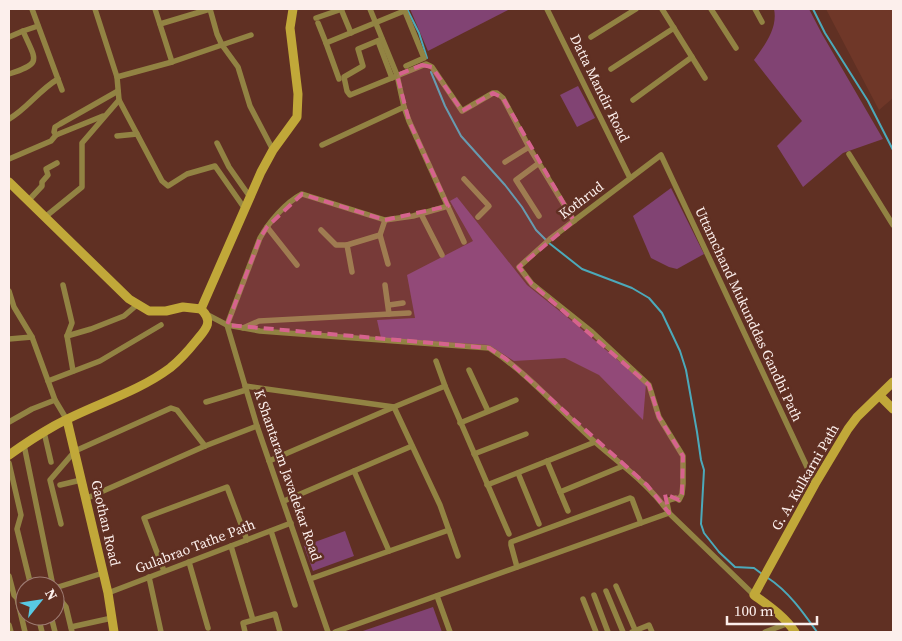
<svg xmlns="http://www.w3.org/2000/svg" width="902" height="641" viewBox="0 0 902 641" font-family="'Source Serif 4',serif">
	<rect width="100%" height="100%" fill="#603023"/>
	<path fill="#6f3728" d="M826,9H893V98L879,110Z"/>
	<g fill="#814373">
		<path d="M410,9H510L428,51Z"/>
		<path d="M774,9H809L822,34L883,139L843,153L803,187L777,146L802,121L754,60C765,45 778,28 774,9Z"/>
		<path d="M578,86L595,118L577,127L560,95Z"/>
		<path d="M671,188L704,254L677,269L669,267L651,258L633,216Z"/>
		<path d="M457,197L527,285L572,321L646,384L643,420L599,375L565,358L514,361L489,345L381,338L377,320L415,318L407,275L473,241L450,201Z"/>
		<path d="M345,531L354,556L313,571L304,546Z"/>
		<path d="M433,607L442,632H360Z"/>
	</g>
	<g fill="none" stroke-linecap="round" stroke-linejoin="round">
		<g stroke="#4ca9ba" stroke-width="2">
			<path d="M407,9L419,33L427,58"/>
			<path d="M813,9L825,33L868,101L893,150"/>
			<path d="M431,72L445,106L461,136L505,185L522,207L536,230L546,240"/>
			<path d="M549,243L582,269L632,288L649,298L662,313L680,351L686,370L697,432L701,460L704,470L701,524L704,533L719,552L735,567L754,568L762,574"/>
			<path d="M768,578C788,591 803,612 817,632"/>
		</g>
		<g stroke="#928343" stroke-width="5.5">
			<path d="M32,9L62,90"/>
			<path d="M95,9L117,77L119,100L162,181L168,186L187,174L215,166L245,209"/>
			<path d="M155,9L172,62"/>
			<path d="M210,9L217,34L222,45L238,67L250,106L273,150"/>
			<path d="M341,9L351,33"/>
			<path d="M370,9L397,75L404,107L409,121L464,242"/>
			<path d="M404,9L424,58L406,66"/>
			<path d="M547,9L630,178"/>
			<path d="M662,9L705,78"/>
			<path d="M711,9L736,48"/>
			<path d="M755,9L762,22"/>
			<path d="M316,18L342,9"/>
			<path d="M318,23L326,43"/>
			<path d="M160,24L210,9"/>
			<path d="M9,37L23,31"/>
			<path d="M591,37L636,9"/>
			<path d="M382,39L358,49L363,66L344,77L347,91L350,95L426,64L432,67L462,111L493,93H497L503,98L529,147L574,221"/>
			<path d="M378,41L392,78"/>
			<path d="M611,69L674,28"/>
			<path d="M9,74C43,63 36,61 23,31L38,26"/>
			<path d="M117,77L172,62L251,35"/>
			<path d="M339,79L326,43L404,11"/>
			<path d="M633,100L692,57"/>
			<path d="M103,116L56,135L54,132L55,127L60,124L118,91"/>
			<path d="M9,119C27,109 39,90 58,79"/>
			<path d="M117,136L137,134"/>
			<path d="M217,143L229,167L250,197"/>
			<path d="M322,145L404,107"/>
			<path d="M849,154L893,225"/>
			<path d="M9,159L51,141L56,135"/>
			<path d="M505,162L529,147"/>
			<path d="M464,179L489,206L478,217"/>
			<path d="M28,201L42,186V182L48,175L46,169L57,163"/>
			<path d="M421,214L442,255"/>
			<path d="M539,216L516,180L539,163"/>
			<path d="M45,217L82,187V143L119,100"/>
			<path d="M267,227L297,265"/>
			<path d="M321,230L336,245H347L380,235L385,220"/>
			<path d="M380,235L388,264"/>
			<path d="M347,245L352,272"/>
			<path d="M63,285L72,323L67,336L73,371"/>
			<path d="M385,285L389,314"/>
			<path d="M9,291L14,307L32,337L55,400L67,420"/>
			<path d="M389,305L403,303"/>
			<path d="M206,314L227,325L260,331L489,348C528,373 560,411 595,442C621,465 649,484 669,513L754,595"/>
			<path d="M243,328L259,321L409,313"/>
			<path d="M67,336L91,329L124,316L138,304"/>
			<path d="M9,339L32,337"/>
			<path d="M436,361L445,386L509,534"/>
			<path d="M469,370L488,411"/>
			<path d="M48,381L100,361L161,325"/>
			<path d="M245,386L394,407L445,386"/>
			<path d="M206,402L246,390"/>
			<path d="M9,422L32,409L55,400"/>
			<path d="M460,423L516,400"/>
			<path d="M44,432L51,462"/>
			<path d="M24,445L53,586"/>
			<path d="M474,454L526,434"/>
			<path d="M269,461L394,407L440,505L458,556"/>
			<path d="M547,461L568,511"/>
			<path d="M9,463L21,515L17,529L31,586"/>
			<path d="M354,471L389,551"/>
			<path d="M518,473L539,524"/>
			<path d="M60,485L81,480"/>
			<path d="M487,485L595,442"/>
			<path d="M560,492L623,466"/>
			<path d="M85,499L205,446L257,426"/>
			<path d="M284,501L412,446"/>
			<path d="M61,524L50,480L75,451L171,408L177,410L205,446"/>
			<path d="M271,531L295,605"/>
			<path d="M231,546L253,620"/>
			<path d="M189,562L208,628"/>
			<path d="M517,567L511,545V542L630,498L632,499L641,523"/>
			<path d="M164,571L144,518L227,487L247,540"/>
			<path d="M9,576L14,595L17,598L25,632"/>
			<path d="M149,577L161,632"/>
			<path d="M310,579L449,530"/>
			<path d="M616,586L636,632"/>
			<path d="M55,588L103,573"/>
			<path d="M606,591L623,632"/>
			<path d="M55,593L66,607L72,632"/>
			<path d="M108,593L291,523"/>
			<path d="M594,595L608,632"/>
			<path d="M437,596L450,632"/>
			<path d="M583,599L596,632"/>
			<path d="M38,616L42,632"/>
			<path d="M51,616L55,632"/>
			<path d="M9,625L11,632"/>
			<path d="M71,627L112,618"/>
			<path d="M245,632L243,623L275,614L280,632"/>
			<path d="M328,632L257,426L227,325L260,238C269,222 285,203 302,194L385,220L413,216L448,206"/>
			<path d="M335,632L669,513L667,503L669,500L676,498L679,500L682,494L683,484V456L659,417L649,385L592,332L532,284L519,267L550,239L661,155L815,484"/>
			<path d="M632,632L649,625L652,632"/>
			<path d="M765,632L789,623"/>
		</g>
		<g stroke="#c1a839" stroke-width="9">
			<path d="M9,182L129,299L149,311H166L183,307L201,309"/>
			<path d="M201,309L261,172L273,150L297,117L298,94L290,28L293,9"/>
			<path d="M880,396L893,409"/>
			<path d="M67,420L108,593L114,632"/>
			<path d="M9,455C23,445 38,435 54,426C91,405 135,394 170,368C180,360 188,351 196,341C206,329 214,322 201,309"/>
			<path d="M795,632C784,616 769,606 754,595L815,484L848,429L857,417L893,382"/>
		</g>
	</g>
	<path fill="#d6638e" fill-opacity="0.2" stroke="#d6638e" stroke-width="4" stroke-dasharray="10 6" stroke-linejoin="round" d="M422,65L432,67L462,111L493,93L503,98L574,221L519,267L532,284L649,385L659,417L683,456L682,494L679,500L665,494L669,513L647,485L506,359L489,348L227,325L260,238L267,227L302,194L385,220L448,206L409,121L397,75Z"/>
	<g text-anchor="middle" stroke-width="5" stroke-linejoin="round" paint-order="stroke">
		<g font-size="14" fill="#fcefec" stroke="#603023">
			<text transform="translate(600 88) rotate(64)" y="5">Datta Mandir Road</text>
			<text transform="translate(581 200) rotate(-37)" y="5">Kothrud</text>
			<text transform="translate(749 314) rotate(65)" y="5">Uttamchand Mukunddas Gandhi Path</text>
			<text transform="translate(288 475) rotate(71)" y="5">K Shantaram Javadekar Road</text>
			<text transform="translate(805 477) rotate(-60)" y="5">G. A. Kulkarni Path</text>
			<text transform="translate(106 523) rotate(77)" y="5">Gaothan Road</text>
			<text transform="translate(195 546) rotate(-21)" y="5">Gulabrao Tathe Path</text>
		</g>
	</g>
	<rect width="902" height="641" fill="none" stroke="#fcefec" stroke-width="20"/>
	<g transform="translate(40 601) rotate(60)"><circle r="24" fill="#603023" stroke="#9e7c73"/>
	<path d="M0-4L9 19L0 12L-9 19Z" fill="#58c9e4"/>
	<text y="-8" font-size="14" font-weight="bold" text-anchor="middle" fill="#fcefec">N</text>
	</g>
	<path d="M727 616v8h90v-8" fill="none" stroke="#fcefec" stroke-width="2.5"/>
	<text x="734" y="616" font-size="15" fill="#fcefec" stroke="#603023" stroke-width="4" paint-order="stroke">100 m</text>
</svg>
